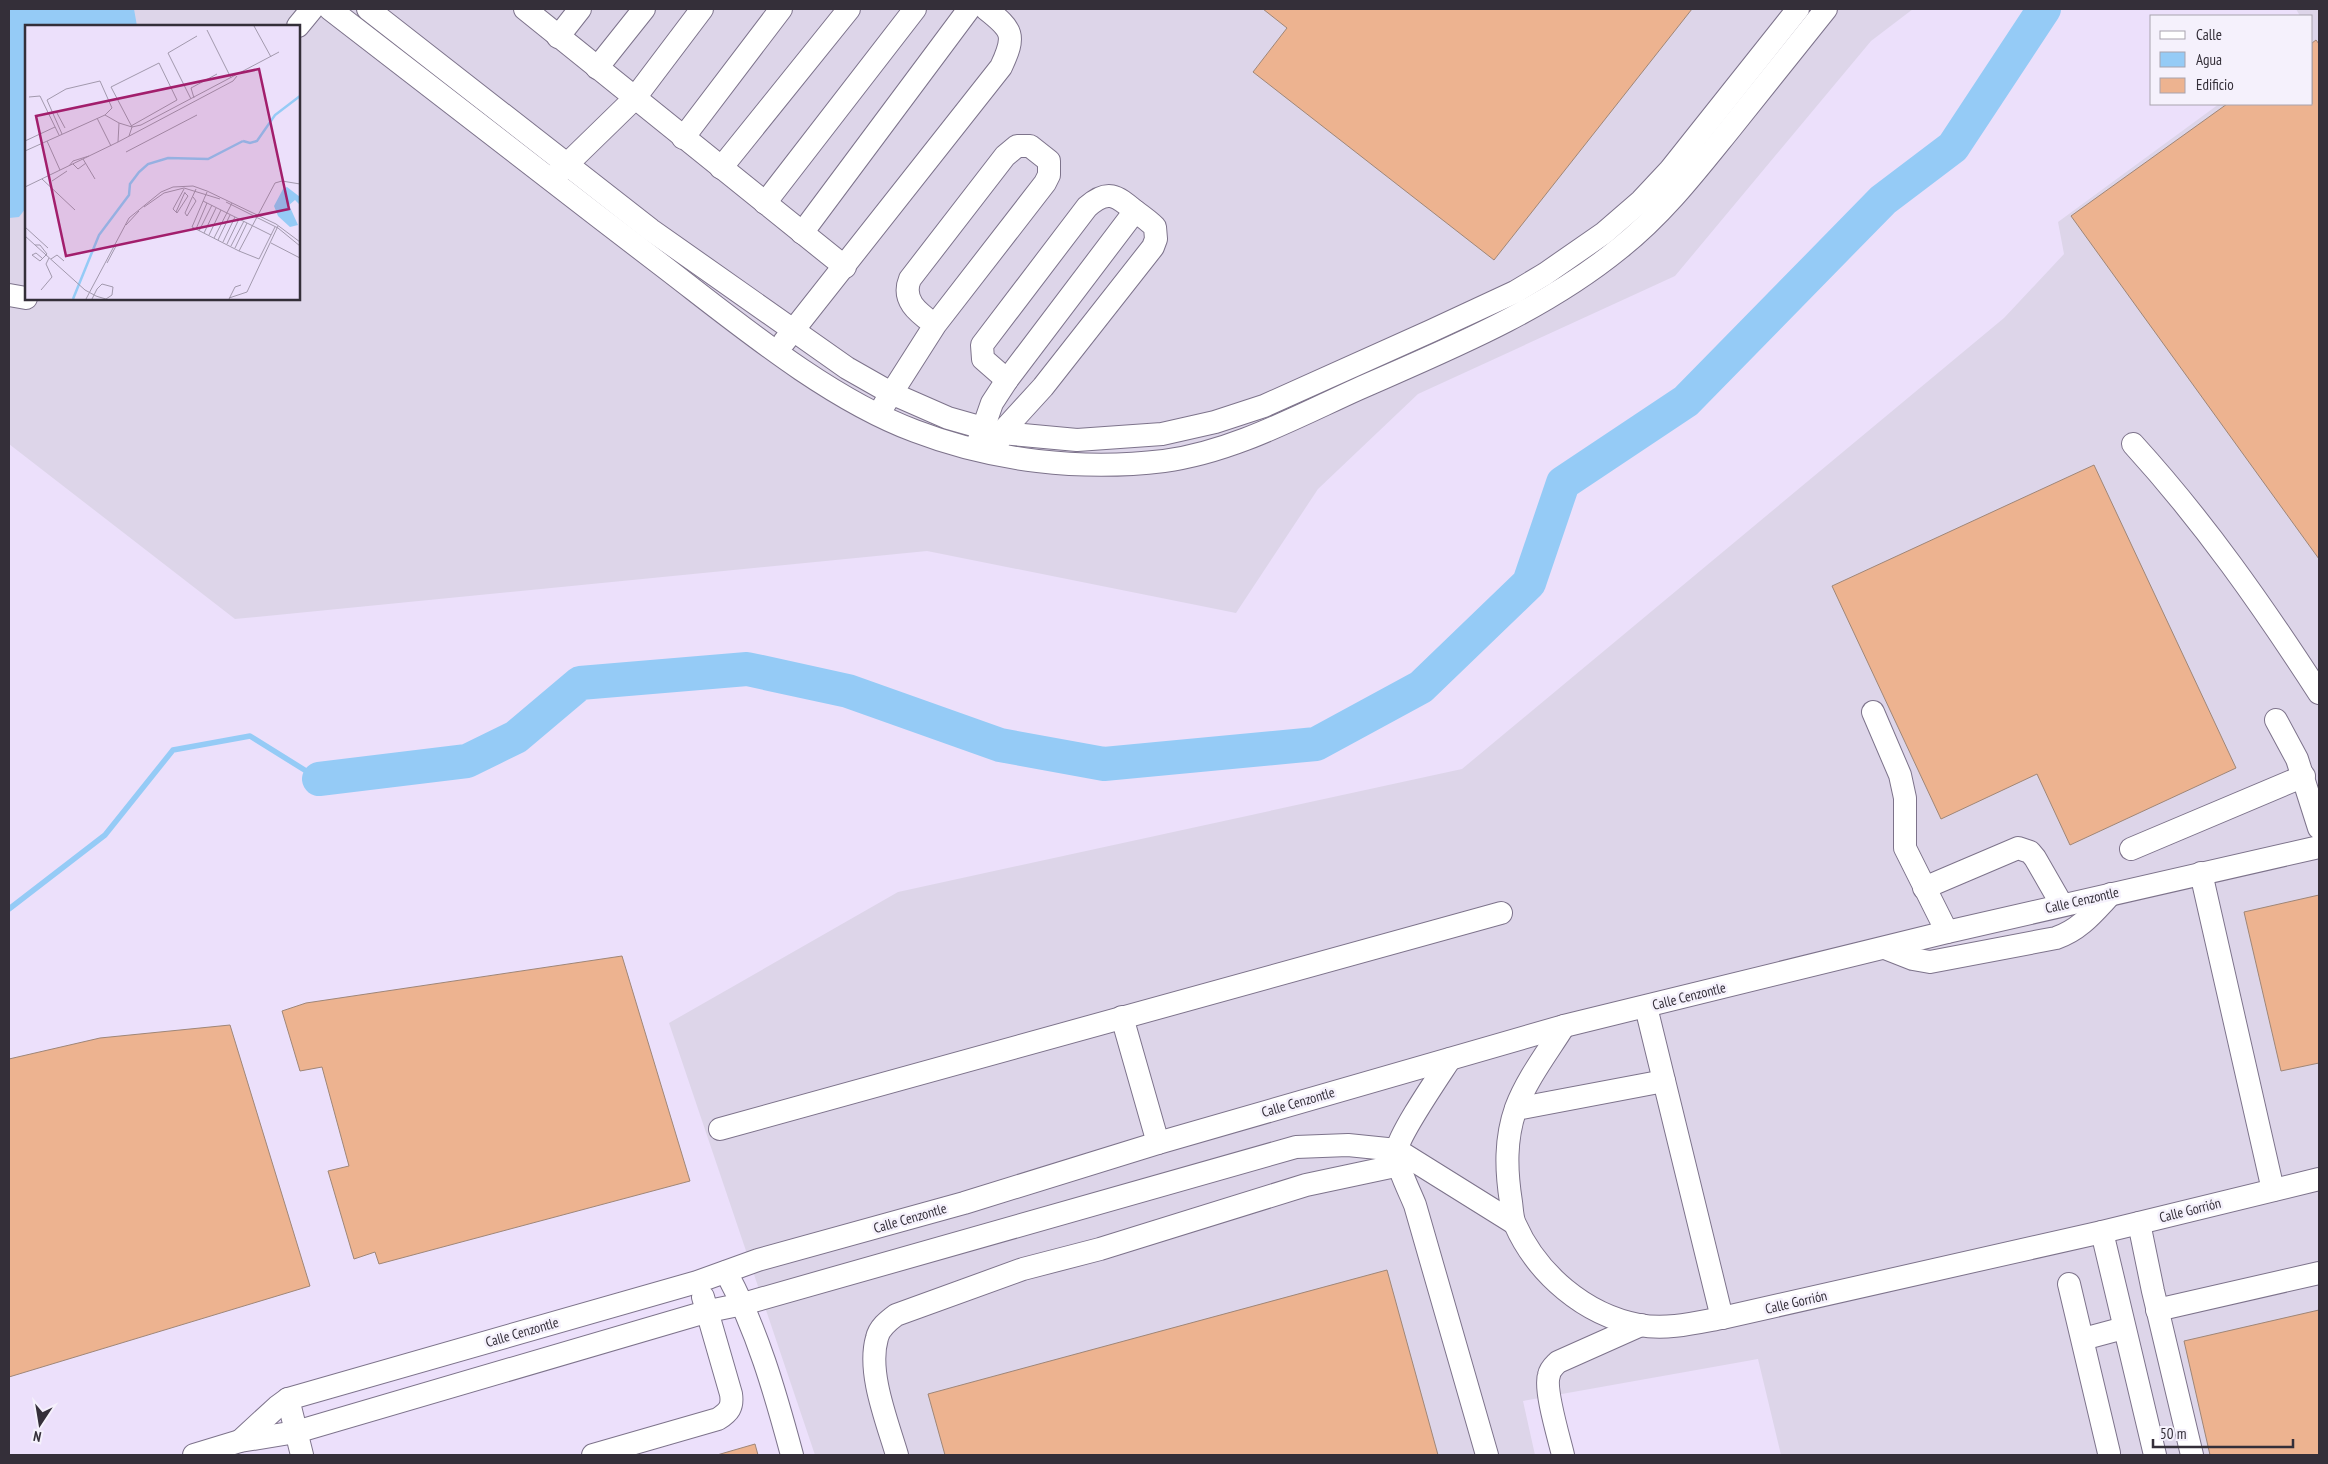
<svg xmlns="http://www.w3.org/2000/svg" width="2328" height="1464" viewBox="0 0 2328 1464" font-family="'PT Sans Narrow',sans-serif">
	<rect width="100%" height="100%" fill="#ece0fb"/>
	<g fill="#ddd5e9" fill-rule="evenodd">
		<path d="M9,9H1913L1871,41L1675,276L1418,394L1318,489L1236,613L927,551L235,619L9,444ZM26,26H299V299H26Z"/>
		<path d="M2296,9H2319V1455H1781L1758,1359L1523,1401L1535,1455H815L669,1023L898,892L1462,769L2004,318L2064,254L2058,222L2219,104H2312V16H2300Z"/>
	</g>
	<path fill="#95cbf6" d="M9,9H134L137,26H26V208L19,217L9,218Z"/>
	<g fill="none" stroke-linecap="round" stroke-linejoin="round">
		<path stroke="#95cbf6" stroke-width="5.5" d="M9,909L105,835L173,750L250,736L319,779"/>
		<path stroke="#95cbf6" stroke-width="34" d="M319,779L467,761L516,737L580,683L747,669L848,691L1000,745L1104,764L1316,744L1421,687L1529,583L1563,483L1686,401L1883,200L1953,147L2044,9"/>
	</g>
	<g fill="#edb390" stroke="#9f8677">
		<path d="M1263,9H1692L1494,260L1253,72L1287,28Z"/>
		<path d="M2316,40L2319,44V559L2071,216L2227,104H2312V43Z"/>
		<path d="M2094,465L2236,768L2070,845L2037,774L1941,819L1832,586Z"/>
		<path d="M2319,895V1063L2281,1071L2244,912Z"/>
		<path d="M622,956L690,1181L379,1264L375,1252L354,1259L328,1171L349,1166L322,1067L300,1071L282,1011L306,1003Z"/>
		<path d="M230,1025L310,1286L9,1377V1059L100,1038Z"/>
		<path d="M1387,1270L1438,1455H945L928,1394Z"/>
		<path d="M2319,1310V1455H2210L2184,1341Z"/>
		<path d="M755,1444L758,1455H717Z"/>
	</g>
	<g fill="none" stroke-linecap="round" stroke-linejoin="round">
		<defs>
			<g id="minor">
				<path d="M330,9C440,94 549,179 659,263C735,321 826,398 915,431C993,461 1081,471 1164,461C1232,452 1296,417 1358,389C1449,349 1543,311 1620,248C1663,214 1696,171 1730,129C1762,89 1794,49 1826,9"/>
				<path d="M368,9L651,230L847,368L891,393L948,418L1001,433L1077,440L1162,434L1215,422L1264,406L1431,331L1515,292L1545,274L1604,233L1641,201L1670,170L1798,9"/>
				<path d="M525,9L845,267"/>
				<path d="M298,26L312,9"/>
				<path d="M558,37L580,9"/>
				<path d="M597,68L644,9"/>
				<path d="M683,138L781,9"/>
				<path d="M721,168L849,9"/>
				<path d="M557,174L634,99L702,9"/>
				<path d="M765,203L915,9"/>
				<path d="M802,233L969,9"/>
				<path d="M9,295L26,298"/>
				<path d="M784,342L1001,67C1016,35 1013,30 986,9"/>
				<path d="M884,405L935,325L1045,183L1049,175V161L1030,146H1017L1005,156L910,279C901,301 919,313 935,325"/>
				<path d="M978,443L992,403L1007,380L1135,211"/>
				<path d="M998,443L1001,433L1043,387L1153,247L1156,239L1155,227C1149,221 1142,216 1135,211C1117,196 1108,188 1087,207L982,345L983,359L1007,380"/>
				<path d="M2133,444C2204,522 2262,605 2319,693"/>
				<path d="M1873,712L1900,775L1905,798V848L1947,932"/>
				<path d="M2276,720L2297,759L2319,828"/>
				<path d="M2131,849L2304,776"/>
				<path d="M2201,873L2273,1190"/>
				<path d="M1924,888L2018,848L2030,852L2035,858L2062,905"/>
				<path d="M1885,948L1913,959L1930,962L2056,938C2080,930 2094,912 2111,894"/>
				<path d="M1646,1007L1722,1318"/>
				<path d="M1122,1017L1158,1143"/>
				<path d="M1564,1026C1547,1053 1527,1079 1516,1108C1505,1139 1506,1170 1511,1202C1512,1209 1512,1218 1515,1224C1537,1274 1585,1315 1639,1325C1667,1330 1695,1323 1722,1318L2102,1232L2319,1179"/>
				<path d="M1450,1059C1439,1076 1399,1134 1397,1150C1395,1164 1410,1192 1415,1205L1487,1455"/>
				<path d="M1516,1109L1664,1081"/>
				<path d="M720,1129L1501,913"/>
				<path d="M2139,1223L2153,1291L2192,1455"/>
				<path d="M2102,1232L2155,1455"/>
				<path d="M726,1272C757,1329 775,1392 792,1455"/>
				<path d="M2069,1284L2109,1453"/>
				<path d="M2157,1310L2319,1273"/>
				<path d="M2083,1339L2124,1328"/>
				<path d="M288,1399L302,1455"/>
				<path d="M240,1441L277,1407L288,1399L697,1282L758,1260L964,1203L1158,1143L1564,1026L1947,932L2319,847"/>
				<path d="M194,1455L240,1441L296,1432L709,1311L743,1304L1296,1147L1348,1145L1397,1150L1514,1223"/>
				<path d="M593,1455L718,1419C729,1412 733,1407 731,1394L703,1297"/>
				<path d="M897,1455C887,1421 867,1372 877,1338C879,1328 888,1321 896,1315L1023,1269L1100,1249L1306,1185L1400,1165"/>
				<path d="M1563,1455C1559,1438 1544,1389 1549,1375C1550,1369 1554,1366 1558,1362L1641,1325"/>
			</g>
		</defs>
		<use href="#minor" stroke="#7d738b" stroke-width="24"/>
		<use href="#minor" stroke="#fff" stroke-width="22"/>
	</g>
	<g text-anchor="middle" stroke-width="5" stroke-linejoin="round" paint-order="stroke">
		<g font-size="14" fill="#342f39" stroke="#f5f1fc">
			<text transform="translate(2082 900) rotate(-13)" y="5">Calle Cenzontle</text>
			<text transform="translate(1689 996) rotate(-14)" y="5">Calle Cenzontle</text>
			<text transform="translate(1298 1102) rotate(-16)" y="5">Calle Cenzontle</text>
			<text transform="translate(2190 1210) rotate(-14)" y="5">Calle Gorrión</text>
			<text transform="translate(910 1218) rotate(-16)" y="5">Calle Cenzontle</text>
			<text transform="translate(1796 1302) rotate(-13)" y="5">Calle Gorrión</text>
			<text transform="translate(522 1332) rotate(-16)" y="5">Calle Cenzontle</text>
		</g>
	</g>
	<g transform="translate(25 25)">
		<rect width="275" height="275" fill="#ece0fb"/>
		<path d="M262,162L275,172V180L270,175L264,180L273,200L265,202L253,191L249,181L258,164Z" fill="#95cbf6"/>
		<path fill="none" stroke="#95cbf6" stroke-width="2.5" d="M218,116L225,118L232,116L250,90L275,71M48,274L74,210L104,170L105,159L114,147L123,139L143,133L183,134L218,116"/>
		<path fill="none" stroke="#a299ad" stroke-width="1" d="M229,1L246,32M182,5L206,53M4,72L15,71L34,110M169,73L166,63L192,49M166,74L143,28L172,11M32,88L40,103M72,93L86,121M94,98L107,102L116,100L254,27M37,109L22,75L41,64L75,56L87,83L80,90M104,111L107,102L86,62L134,38L152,75L106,101M0,116L30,102M22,116L35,145M0,126L80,90L94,98L93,117M101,127L172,90M58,134L70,154M48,139L53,144L61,138M44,141L48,136L64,131M17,154L50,185M27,156L42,146M0,162L93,117L208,56L212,51M159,164L148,184L152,188L163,171L160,168M182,167L167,202L214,226L250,158L257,156L275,159M168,172L171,176L162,191L160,188L171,164M178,176L246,210M201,177L253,203L275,221M119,182L139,168L159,163L195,174M151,187L160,167M101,200L114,186M0,202L23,223M171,204L182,178M174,206L187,180M179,208L191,183M184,210L196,185M0,211L60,265L71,271L74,272L81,274L87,270L88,262L77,259L72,264L67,274M189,213L207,178M193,215L205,190M198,217L210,192M246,218L275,233M202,219L214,194M10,220H15L22,229L15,236L7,230L11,228L17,233M206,221L219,196M210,223L222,198M214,226L234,234L250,202M26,234L32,230L39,236M82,238L91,221M16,265L27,252L21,239L24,233M204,273L222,267L253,201M61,274L104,193L136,167L148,162L168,161L182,166L251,199L275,217M204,274L210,262L216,260"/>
		<path fill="#a21e6c" fill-opacity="0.15" stroke="#a21e6c" stroke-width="2.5" d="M234,44L264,184L41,231L11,91Z"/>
		<rect width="275" height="275" fill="none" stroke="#342f39" stroke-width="2.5"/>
	</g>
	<rect width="2328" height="1464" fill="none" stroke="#342f39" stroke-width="20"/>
	<rect x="2150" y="15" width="162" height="90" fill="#f5f1fc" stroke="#a8a3ae"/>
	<rect x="2160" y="31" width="25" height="8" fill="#ffffff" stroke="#a8a3ae"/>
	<text x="2196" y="40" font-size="15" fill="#342f39">Calle</text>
	<rect x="2160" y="52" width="25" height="15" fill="#95cbf6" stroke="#a8a3ae"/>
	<text x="2196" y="65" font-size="15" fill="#342f39">Agua</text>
	<rect x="2160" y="78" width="25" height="15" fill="#edb390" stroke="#a8a3ae"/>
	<text x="2196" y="90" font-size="15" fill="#342f39">Edificio</text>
	<g transform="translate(40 1424) rotate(192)" stroke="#f5f1fc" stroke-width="4" paint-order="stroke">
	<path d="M0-4L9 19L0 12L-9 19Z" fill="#342f39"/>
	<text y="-8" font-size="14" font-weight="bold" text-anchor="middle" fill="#342f39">N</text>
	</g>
	<path d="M2153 1439v8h140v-8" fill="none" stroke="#342f39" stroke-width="2.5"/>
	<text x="2160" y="1439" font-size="15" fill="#342f39" stroke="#f5f1fc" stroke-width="4" paint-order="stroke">50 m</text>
</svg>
